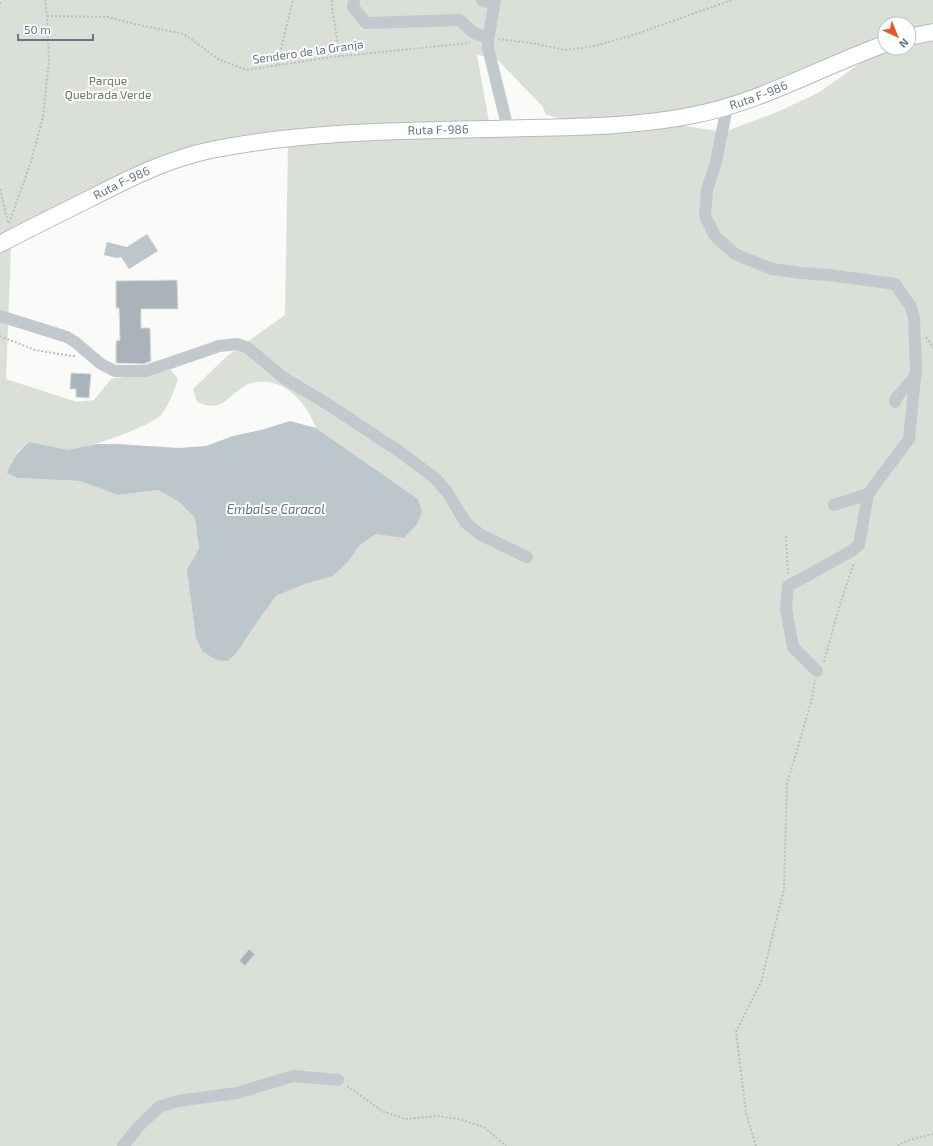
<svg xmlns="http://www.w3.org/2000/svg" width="933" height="1146" viewBox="0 0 933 1146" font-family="'Exo 2',sans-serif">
	<rect width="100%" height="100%" fill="#fafaf8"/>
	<g fill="#dadfd7">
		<path d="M0,0H933V27L909,31V24H885V39L795,77L710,105L662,113L579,123L546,115L543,107L496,58L477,55L489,122L208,146L0,239Z"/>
		<path d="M933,38V1146H0V252L11,246L6,379L77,402L94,400L111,379L171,370L178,379C175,389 168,407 161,415C149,427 86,449 69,450C59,450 40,444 29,442L20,449L11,462L18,478L80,481L118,495L158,490L179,502L195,518L199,549L187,569L257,622L276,596L305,584L333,576L348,562L360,545L376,534L404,537L418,499L316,428C305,399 281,374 248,384C245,385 241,388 238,391C222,403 218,411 197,402L193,389L227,356L285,315L288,144L678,125L724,132L777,112L818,93L875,53L890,48H909V42Z"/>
	</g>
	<g fill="#bbc7cb">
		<path d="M147,234L158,251L129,269L121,257L117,258L104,255L107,242L127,247Z"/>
		<path d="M290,421L316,428L418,499L422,512L417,524L404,538L376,534L360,545L348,562L333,576L305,584L276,596L257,622L237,652L228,661L217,660L203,652L196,638L187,569L199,549L195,518L179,502L158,490L118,495L80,481L18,478L7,473C12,460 18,451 29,442L68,450L97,444H116L179,448L206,446L233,436L261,430Z"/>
	</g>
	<g fill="#aab3b9" stroke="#dcdcda">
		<path d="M177,280L178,309H141V328H150L151,361L144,364L116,363V341L120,340L119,308H116V281Z"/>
		<path d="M71,373L91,374L89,398L76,397V389H70Z"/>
		<path d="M249,949L255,954L245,966L239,961Z"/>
	</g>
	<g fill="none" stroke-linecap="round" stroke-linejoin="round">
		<defs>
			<g id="major">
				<path d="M909,37L933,32"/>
				<path id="s1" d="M0,244C30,228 61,213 91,198C130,178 168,159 211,150C315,129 423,131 529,128C584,127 640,126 694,115C761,102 821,67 885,44"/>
			</g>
		</defs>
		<use href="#major" stroke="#b5babe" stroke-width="18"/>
		<g stroke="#bbbfc2" stroke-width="2" stroke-dasharray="2 2" stroke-linecap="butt">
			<path d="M332,0V8L340,56"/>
			<path d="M0,4V0"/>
			<path d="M47,16L108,17L135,24L184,34L218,59L247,70L332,57L470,43"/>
			<path d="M498,39L531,43L566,50L595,46L636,34L732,0"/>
			<path d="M277,65L293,0"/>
			<path d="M0,189L8,223"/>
			<path d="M9,223L31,162L43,117L49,60L47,16L45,0"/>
			<path d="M0,336L35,350L71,356H76"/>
			<path d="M926,337L933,348"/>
			<path d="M786,536L788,575"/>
			<path d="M824,662L839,607L854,563"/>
			<path d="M347,1086L384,1112L405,1119L437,1116L459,1119L484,1127L506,1146"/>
			<path d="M756,1146L746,1113L736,1032L761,982L784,889L787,784L812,699L815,680"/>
			<path d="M898,1146L899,1144L923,1136L933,1134"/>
		</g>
		<g stroke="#c3c8cc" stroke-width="12">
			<path d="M354,0L353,7L366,23L460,20C469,29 475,37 488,36"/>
			<path d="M482,0L494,4"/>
			<path d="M495,0L488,40V48L508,129"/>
			<path d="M727,107L716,162L707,190L705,216L715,236L735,254L772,269L801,273L829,275L895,284L911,307L914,319L916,369L909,439L868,494L834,505"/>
			<path d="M0,316L67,337L75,342L101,364L115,371H145L167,364L219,346L238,344L248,348L284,378L329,405L400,452L435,478L447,492L466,523L481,535L527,557"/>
			<path d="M895,402L897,397L915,377"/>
			<path d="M817,671L793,647L786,609L788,586L850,552L859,545L868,494"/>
			<path d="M123,1146L139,1126L159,1107L178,1101L237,1093L293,1076L338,1080"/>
		</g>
		<use href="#major" stroke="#fff" stroke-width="16"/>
	</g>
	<g text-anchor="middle" stroke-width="4" stroke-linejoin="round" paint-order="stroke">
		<g font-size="12" fill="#657683" stroke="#fff">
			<text transform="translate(308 52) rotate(-8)" y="4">Sendero de la Granja</text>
			<text dy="4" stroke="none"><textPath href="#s1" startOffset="784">Ruta F-986</textPath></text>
			<text dy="4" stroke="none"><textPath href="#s1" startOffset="460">Ruta F-986</textPath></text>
			<text dy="4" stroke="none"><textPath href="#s1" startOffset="136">Ruta F-986</textPath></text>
		</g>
		<g font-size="12" fill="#687a64" stroke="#fff">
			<text x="108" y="85">Parque<tspan x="108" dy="14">Quebrada Verde</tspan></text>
		</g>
		<g font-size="13" font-style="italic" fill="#60757c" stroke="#fff">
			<text x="276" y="514">Embalse Caracol</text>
		</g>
	</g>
	<g transform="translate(897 36) rotate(136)"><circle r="19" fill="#ffffff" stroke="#c1c8cd"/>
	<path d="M0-3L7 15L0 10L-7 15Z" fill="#e4572e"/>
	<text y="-6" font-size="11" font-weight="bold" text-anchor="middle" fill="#657683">N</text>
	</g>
	<path d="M18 34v6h75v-6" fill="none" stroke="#657683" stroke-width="2"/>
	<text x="24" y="34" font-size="12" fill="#657683" stroke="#ffffff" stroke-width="3" paint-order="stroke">50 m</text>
</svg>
